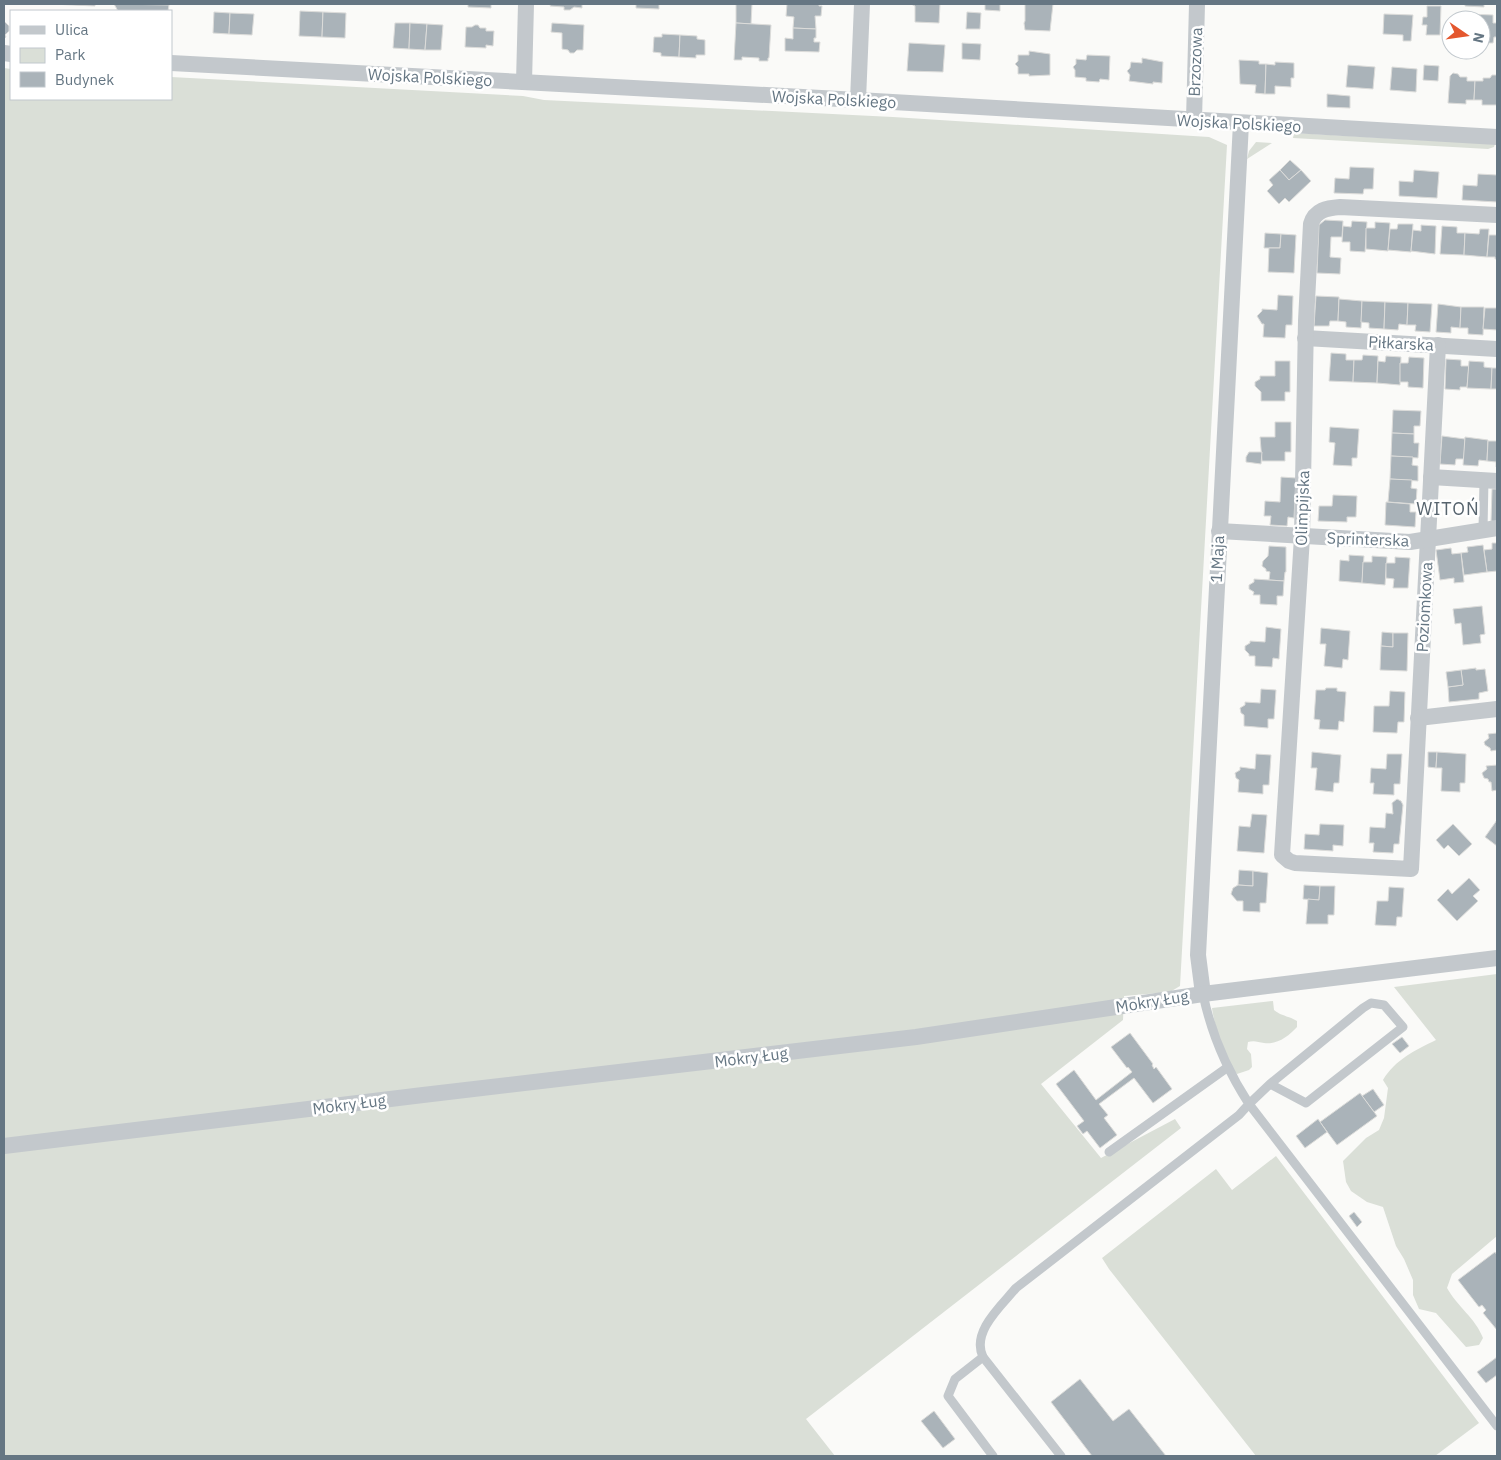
<svg xmlns="http://www.w3.org/2000/svg" width="1501" height="1460" viewBox="0 0 1501 1460" font-family="'IBM Plex Sans',sans-serif">
	<rect width="100%" height="100%" fill="#fafaf8"/>
	<g fill="#dadfd7">
		<path d="M4,68L11,69V99H171V77L523,96L544,100L893,117L1209,137L1227,145L1180,986L1170,992L1124,996L1123,1020L1041,1084L1101,1158L1175,1119L1181,1128L806,1419L835,1456H4Z"/>
		<path d="M1294,133L1495,144L1494,147L1488,149L1293,138Z"/>
		<path d="M1256,142L1272,143L1247,159L1249,151Z"/>
		<path d="M1497,974V1236L1452,1274L1447,1288C1457,1306 1476,1319 1483,1338L1479,1345L1466,1347L1436,1313L1419,1309L1413,1295V1280L1404,1259L1396,1246L1383,1207L1367,1202L1351,1191L1346,1182L1343,1161L1366,1138L1379,1130L1384,1118L1388,1088L1383,1080C1395,1060 1415,1050 1436,1040L1394,987Z"/>
		<path d="M1273,1001L1274,1010C1281,1016 1289,1016 1297,1021V1027C1289,1036 1277,1045 1264,1043C1258,1042 1254,1040 1248,1042L1247,1049L1251,1054L1252,1067L1249,1070L1237,1074C1226,1064 1214,1024 1212,1008Z"/>
		<path d="M1276,1156L1479,1423L1435,1456H1256L1109,1269L1102,1258L1216,1169L1232,1190Z"/>
	</g>
	<g fill="#aab3b9" stroke="#dcdcda">
		<path d="M51,4H95V6Z"/>
		<path d="M114,4L169,5L168,11H118Z"/>
		<path d="M468,4H491V8L468,7Z"/>
		<path d="M551,4H582V8L574,7L570,10H564V7L550,6Z"/>
		<path d="M636,4H659V9L636,8Z"/>
		<path d="M736,4H752L751,24L736,23Z"/>
		<path d="M787,4H819V6H822L821,16H815L816,29L793,28L794,17L786,16Z"/>
		<path d="M911,4H940L939,23L915,22V6Z"/>
		<path d="M985,4H1000V11L985,10Z"/>
		<path d="M1025,4H1053L1050,31L1025,30L1024,23L1025,21Z"/>
		<path d="M1465,4H1484V7L1465,6Z"/>
		<path d="M1427,6H1441L1440,35H1426L1427,25H1422L1423,17H1427Z"/>
		<path d="M300,11L323,12L322,37L299,36Z"/>
		<path d="M214,12L230,13L229,34L213,33Z"/>
		<path d="M323,12L346,13L345,38L322,37Z"/>
		<path d="M967,12L981,13L980,29H966Z"/>
		<path d="M230,13L254,14L252,35L229,34Z"/>
		<path d="M1384,14L1413,15L1411,41H1403V35L1383,34Z"/>
		<path d="M1468,14L1493,15V23H1497V37H1494L1493,43H1488V45H1481V20H1468Z"/>
		<path d="M4,21L9,26V31L5,35L6,37L5,38L4,37Z"/>
		<path d="M395,23H410L409,49L393,48Z"/>
		<path d="M410,23L427,24L425,50L409,49Z"/>
		<path d="M552,23L584,25L583,50H577L574,53H570L568,50L562,49V33L551,32Z"/>
		<path d="M736,23L771,25L769,58H768V61H759V58L742,57V60H734Z"/>
		<path d="M427,24L443,25L441,50H425Z"/>
		<path d="M475,25H478L480,28H486V31H494L493,46L486,45V48L465,47L466,27H472Z"/>
		<path d="M793,28L816,29V38H814V42H820L819,52L785,51V38L793,39Z"/>
		<path d="M662,34L680,35L679,57L661,56V53L653,52L654,37H662Z"/>
		<path d="M680,35L697,36V39L705,40V55H696V58L679,57Z"/>
		<path d="M909,43L945,45L943,72L907,71Z"/>
		<path d="M962,43L981,44L980,60L962,59Z"/>
		<path d="M1029,51L1050,54V75L1029,76V74H1018V67L1015,64L1018,61V55H1029Z"/>
		<path d="M1087,55L1110,56L1109,80L1100,79L1099,82L1086,81V78L1075,77V70L1073,67L1076,64V59L1086,60Z"/>
		<path d="M1142,58L1163,62L1162,83L1153,82V84L1129,81L1130,75L1127,71L1130,68L1131,62L1142,63Z"/>
		<path d="M1239,60L1259,61V64H1266L1265,94L1255,93L1256,85L1240,84Z"/>
		<path d="M1275,62L1294,63V78H1291V87L1275,86V94H1265L1266,64L1275,65Z"/>
		<path d="M1348,65L1375,67L1373,89L1346,87Z"/>
		<path d="M1424,65L1439,66L1438,81L1423,80Z"/>
		<path d="M1392,67L1417,69L1416,92L1390,90Z"/>
		<path d="M1453,73L1458,74L1460,77H1467V81H1475L1474,100H1466V104L1448,103L1450,76Z"/>
		<path d="M1492,75H1497V105H1482V100H1474L1475,81H1483V78H1490Z"/>
		<path d="M1327,94L1350,96V108L1327,107Z"/>
		<path d="M1290,160L1301,170L1289,180L1280,170Z"/>
		<path d="M1350,167L1374,168L1373,189H1364L1363,194L1334,193L1335,178L1349,179Z"/>
		<path d="M1280,170L1289,180L1301,170L1311,181L1289,202L1285,198L1279,204L1267,191L1273,185L1269,180Z"/>
		<path d="M1414,170L1439,172L1437,198L1399,196V181L1413,182Z"/>
		<path d="M1478,174L1497,175V202L1462,200L1463,185L1477,186Z"/>
		<path d="M1325,220L1343,221L1342,237H1331L1330,257L1341,258L1340,274L1317,273L1319,225Z"/>
		<path d="M1352,221L1367,222L1365,252L1350,251V242H1342L1343,226L1351,227Z"/>
		<path d="M1375,222L1390,223L1388,251L1366,249V228H1375Z"/>
		<path d="M1398,224H1413L1411,252L1388,250L1390,229H1397Z"/>
		<path d="M1421,225L1436,226L1435,254L1411,251L1413,230L1421,231Z"/>
		<path d="M1442,226L1457,227V233H1465L1464,255L1440,254Z"/>
		<path d="M1480,229H1489L1487,257L1464,255L1465,233L1479,234Z"/>
		<path d="M1265,233L1281,234L1280,248H1264Z"/>
		<path d="M1281,234L1296,235L1294,273L1268,272L1269,248H1280Z"/>
		<path d="M1489,235H1497V259H1495V257H1487Z"/>
		<path d="M1278,295L1293,296L1292,325H1286L1285,338L1263,337L1264,324H1262L1257,316L1262,311V309L1277,310Z"/>
		<path d="M1316,296L1339,297L1338,321H1330L1329,326H1314Z"/>
		<path d="M1339,299L1362,301L1361,328L1346,327V322L1338,321Z"/>
		<path d="M1362,301L1385,302L1384,329L1369,328V323L1361,322Z"/>
		<path d="M1385,302L1408,303L1407,325L1399,324L1398,330L1384,329Z"/>
		<path d="M1408,303L1432,304L1430,332L1415,331L1416,325H1407Z"/>
		<path d="M1438,304L1461,307L1460,328L1451,327V333L1436,332Z"/>
		<path d="M1461,307H1484L1483,335L1468,334V328H1460Z"/>
		<path d="M1485,308H1497V336V330L1483,329Z"/>
		<path d="M1331,353L1346,354V360H1354L1353,382L1329,381Z"/>
		<path d="M1363,355L1378,356L1377,383L1353,382L1354,360H1362Z"/>
		<path d="M1386,356L1401,357L1400,385L1377,383L1378,361L1385,362Z"/>
		<path d="M1409,357L1424,358L1423,388L1408,387V382H1400V363H1408Z"/>
		<path d="M1446,359L1461,360V366H1469L1467,387H1460V390L1445,389Z"/>
		<path d="M1275,361H1290V392H1285V401H1261V392L1255,386V382L1260,379V376H1275Z"/>
		<path d="M1469,361L1484,362V367L1492,368L1491,389L1467,388Z"/>
		<path d="M1492,368H1497V389H1491Z"/>
		<path d="M1393,410L1421,411L1420,426H1414V434L1392,433Z"/>
		<path d="M1275,422H1291V452H1285V461H1262L1260,437H1275Z"/>
		<path d="M1330,427L1359,429L1357,458H1352V466L1333,465L1335,443L1329,442Z"/>
		<path d="M1392,433L1414,434V443H1419L1418,458L1391,456Z"/>
		<path d="M1442,436L1465,439L1464,459H1456L1455,465L1440,464Z"/>
		<path d="M1465,437L1488,440L1487,461L1479,460L1478,466L1463,465Z"/>
		<path d="M1497,440V467H1496V462L1487,461L1488,441H1497Z"/>
		<path d="M1249,452H1262L1261,464L1246,462V457Z"/>
		<path d="M1391,456L1413,457L1412,465L1418,466V481L1390,479Z"/>
		<path d="M1281,477L1296,478L1294,518L1288,517L1287,526L1270,525L1271,516H1264L1265,501L1280,502Z"/>
		<path d="M1390,479L1412,480L1411,488L1417,489L1416,504L1388,502Z"/>
		<path d="M1492,489H1497V522L1491,521Z"/>
		<path d="M1333,495L1357,496L1356,517H1347V522L1318,521L1319,506H1332Z"/>
		<path d="M1386,502L1410,504V512H1416L1415,527L1385,525Z"/>
		<path d="M1492,543H1497V571L1487,572L1484,550L1492,549Z"/>
		<path d="M1483,545L1487,572L1464,575L1461,553L1468,552L1467,547Z"/>
		<path d="M1269,546L1286,547V572H1285L1284,581L1269,580L1270,572L1266,571V569L1262,566L1263,561L1268,556Z"/>
		<path d="M1451,548L1452,554L1461,553L1464,582L1454,583V578L1440,580L1436,550Z"/>
		<path d="M1349,555L1364,556L1362,583L1339,581L1340,560L1349,561Z"/>
		<path d="M1372,556L1387,557L1385,585L1362,583L1363,562H1372Z"/>
		<path d="M1395,557L1410,558L1408,588H1393L1394,579L1386,578V563H1395Z"/>
		<path d="M1254,579L1284,581L1283,596H1277V605L1260,604V595H1253L1254,592L1249,589V585L1254,582Z"/>
		<path d="M1482,606L1485,634L1480,635L1481,643L1463,645L1461,623L1455,624L1453,609Z"/>
		<path d="M1266,627L1281,629L1279,659L1273,658L1272,667L1255,666V656H1249V654L1245,650V646L1250,643V641L1265,642Z"/>
		<path d="M1321,628L1350,631L1348,660L1343,659L1342,668L1324,666L1326,644H1320Z"/>
		<path d="M1382,632L1393,633V647L1381,646Z"/>
		<path d="M1393,633H1408L1407,671L1380,670L1381,646L1393,647Z"/>
		<path d="M1476,668V670L1485,669L1488,691L1479,693V699L1449,702L1448,687L1463,685L1461,670Z"/>
		<path d="M1461,670L1463,685L1448,687L1446,672Z"/>
		<path d="M1326,688H1337V691L1346,692L1344,722L1339,721L1338,730L1319,729L1320,720L1314,719L1316,690H1325Z"/>
		<path d="M1261,689L1276,690L1274,719H1268V728L1244,726V715L1241,713L1240,708L1245,705V702L1260,703Z"/>
		<path d="M1390,691L1405,692L1404,722H1398L1397,733L1373,732L1374,706H1389Z"/>
		<path d="M1497,733V750L1491,751L1490,748L1485,745L1484,742L1489,738L1488,734Z"/>
		<path d="M1312,752L1341,755L1339,783H1334L1333,792L1315,790L1317,768H1311Z"/>
		<path d="M1428,752H1437L1436,768L1428,767Z"/>
		<path d="M1437,752L1466,754L1465,783H1460V792L1441,791L1442,768H1436Z"/>
		<path d="M1256,754L1271,755L1269,785H1263V794L1238,792L1239,780L1236,778L1235,773L1240,770V767L1255,769Z"/>
		<path d="M1387,754H1402L1400,784H1394V795L1373,794L1374,783H1370L1371,768L1386,769Z"/>
		<path d="M1497,765V790L1492,791L1491,782H1489L1488,779L1484,778L1482,773L1487,769L1486,766Z"/>
		<path d="M1397,799L1401,801L1403,805L1399,844H1394L1393,853L1373,852L1374,843H1369L1370,827L1385,828L1386,813L1393,814L1392,803Z"/>
		<path d="M1252,814L1267,815L1264,853L1237,851L1239,826L1250,827Z"/>
		<path d="M1497,820V846L1485,837Z"/>
		<path d="M1320,824L1344,825L1343,846L1333,845V851L1304,849L1305,834L1319,835Z"/>
		<path d="M1453,824L1472,844L1459,856L1448,845L1444,849L1436,840Z"/>
		<path d="M1239,870L1253,871V886L1238,885Z"/>
		<path d="M1253,871L1268,873L1266,903H1260V912L1243,911V901H1237L1231,894L1233,888L1238,885L1253,886Z"/>
		<path d="M1469,878L1480,890L1473,896L1478,901L1457,921L1437,900L1448,889L1452,894Z"/>
		<path d="M1304,885L1320,886L1319,900L1303,899Z"/>
		<path d="M1320,886H1335L1334,915H1328V924H1306L1308,899L1319,900Z"/>
		<path d="M1389,887L1404,888L1402,917H1397L1396,926L1375,925L1377,901H1388Z"/>
		<path d="M1130,1033L1153,1064L1152,1065L1154,1069L1156,1067L1172,1089L1153,1103L1134,1078L1099,1104L1108,1115L1104,1118L1117,1135L1100,1148L1087,1131L1083,1134L1077,1126L1084,1121L1056,1084L1074,1070L1096,1100L1132,1072L1128,1067L1127,1068L1111,1047Z"/>
		<path d="M1402,1037L1409,1046L1400,1053L1392,1044Z"/>
		<path d="M1373,1089L1384,1105L1374,1112L1362,1096Z"/>
		<path d="M1360,1093L1377,1116L1337,1145L1320,1122Z"/>
		<path d="M1318,1119L1327,1132L1305,1148L1296,1136Z"/>
		<path d="M1354,1212L1362,1222L1357,1227L1349,1216Z"/>
		<path d="M1495,1252L1497,1255V1330L1483,1313L1486,1310L1482,1305L1479,1307L1458,1280Z"/>
		<path d="M1497,1357V1375L1486,1383L1477,1372Z"/>
		<path d="M1080,1379L1113,1421L1129,1409L1166,1456H1092L1051,1402Z"/>
		<path d="M934,1411L955,1439L943,1448L921,1421Z"/>
	</g>
	<g fill="none" stroke-linecap="round" stroke-linejoin="round">
		<g stroke="#c3c8cc" stroke-width="9">
			<path d="M1483,530L1484,480"/>
			<path d="M1270,1084L1306,1103L1403,1027L1384,1005L1371,1003L1363,1008L1270,1084L1249,1104L1497,1426"/>
			<path d="M1109,1152L1228,1067"/>
			<path d="M983,1357L955,1379L948,1396L993,1456"/>
			<path d="M1061,1456L983,1357C971,1332 1001,1306 1016,1288L1239,1115L1249,1104C1227,1070 1211,1033 1203,994"/>
		</g>
		<g stroke="#c3c8cc" stroke-width="16">
			<path d="M4,53L11,54"/>
			<path d="M171,63L858,100L1497,137"/>
			<path d="M524,82L526,4"/>
			<path d="M858,100L862,4"/>
			<path d="M1194,120L1197,4"/>
			<path d="M1305,338L1497,349"/>
			<path d="M1438,345L1411,869L1295,863L1289,861L1282,855L1302,537L1306,321L1311,224C1315,210 1327,208 1340,207L1497,215"/>
			<path d="M1431,477L1497,481"/>
			<path d="M1219,531L1410,542L1497,528"/>
			<path d="M1418,718L1497,709"/>
			<path d="M1203,994L1198,955L1241,123"/>
			<path d="M4,1146L423,1095L916,1037L1203,994L1497,958"/>
		</g>
	</g>
	<g text-anchor="middle" stroke-width="5" stroke-linejoin="round" paint-order="stroke">
		<g font-size="16" fill="#657683" stroke="#fff">
			<text transform="translate(1195 62) rotate(-88)" y="6">Brzozowa</text>
			<text transform="translate(430 77) rotate(3)" y="6">Wojska Polskiego</text>
			<text transform="translate(834 99) rotate(3)" y="6">Wojska Polskiego</text>
			<text transform="translate(1239 123) rotate(3)" y="6">Wojska Polskiego</text>
			<text transform="translate(1401 343) rotate(3)" y="6">Piłkarska</text>
			<text transform="translate(1302 508) rotate(-88)" y="6">Olimpijska</text>
			<text transform="translate(1368 539) rotate(2)" y="6">Sprinterska</text>
			<text transform="translate(1217 559) rotate(-87)" y="6">1 Maja</text>
			<text transform="translate(1424 607) rotate(-87)" y="6">Poziomkowa</text>
			<text transform="translate(1152 1001) rotate(-9)" y="6">Mokry Ług</text>
			<text transform="translate(751 1057) rotate(-7)" y="6">Mokry Ług</text>
			<text transform="translate(349 1104) rotate(-7)" y="6">Mokry Ług</text>
		</g>
		<g font-size="18" letter-spacing="1" fill="#57646e" stroke="#fff">
			<text x="1448" y="515">WITOŃ</text>
		</g>
	</g>
	<rect width="1501" height="1460" fill="none" stroke="#657683" stroke-width="10"/>
	<rect x="10" y="10" width="162" height="90" fill="#ffffff" stroke="#c1c8cd"/>
	<rect x="20" y="26" width="25" height="8" fill="#c3c8cc" stroke="#c1c8cd"/>
	<text x="55" y="35" font-size="15" fill="#657683">Ulica</text>
	<rect x="20" y="48" width="25" height="15" fill="#dadfd7" stroke="#c1c8cd"/>
	<text x="55" y="60" font-size="15" fill="#657683">Park</text>
	<rect x="20" y="72" width="25" height="15" fill="#aab3b9" stroke="#c1c8cd"/>
	<text x="55" y="85" font-size="15" fill="#657683">Budynek</text>
	<g transform="translate(1466 35) rotate(103)"><circle r="24" fill="#ffffff" stroke="#c1c8cd"/>
	<path d="M0-4L9 19L0 12L-9 19Z" fill="#e4572e"/>
	<text y="-8" font-size="14" font-weight="bold" text-anchor="middle" fill="#657683">N</text>
	</g>
</svg>
